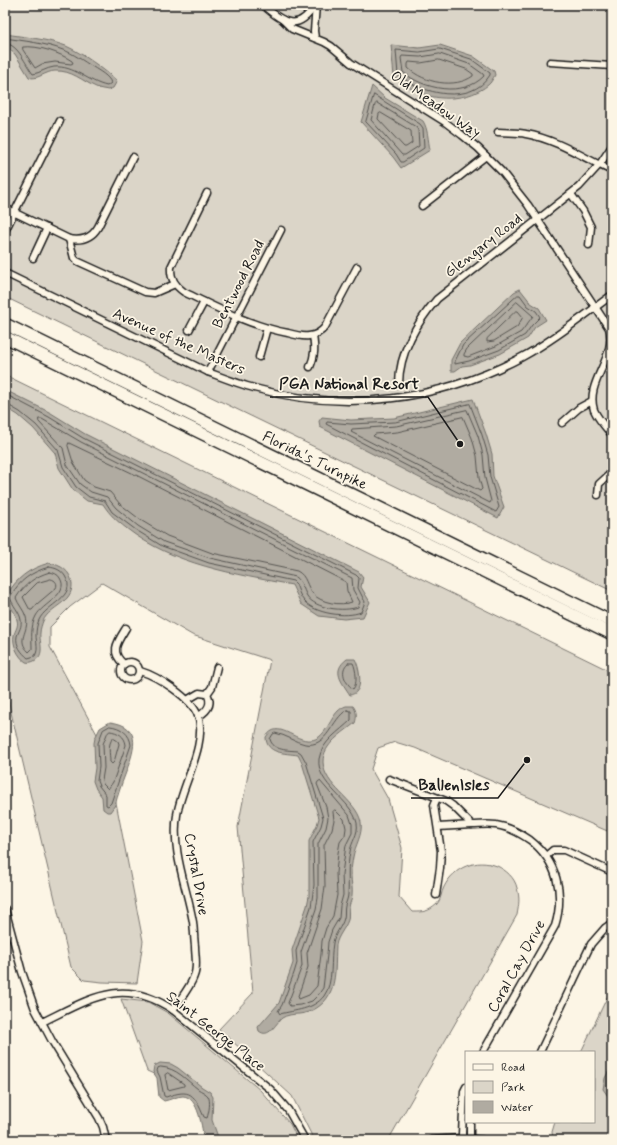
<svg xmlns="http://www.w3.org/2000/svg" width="617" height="1145" viewBox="0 0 617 1145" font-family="Mynerve,sans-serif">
	<rect width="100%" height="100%" fill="#fcf5e5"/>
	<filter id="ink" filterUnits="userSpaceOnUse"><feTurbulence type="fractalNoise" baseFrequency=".025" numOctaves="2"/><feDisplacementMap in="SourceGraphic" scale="8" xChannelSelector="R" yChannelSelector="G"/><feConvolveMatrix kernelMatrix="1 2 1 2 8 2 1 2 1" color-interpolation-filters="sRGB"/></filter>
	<g filter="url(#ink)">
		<g fill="#dbd5c8" stroke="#7c7872">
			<path d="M5,5H612V591L5,297Z"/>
			<path d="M5,375L612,672V833L415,748L395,742L378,748L371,769L388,799L402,848L399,897L412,912C424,912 428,912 437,904C441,900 441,893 444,887C454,867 476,858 497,866C506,870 515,878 517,888C520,898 519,904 517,915L389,1139L314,1140L292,1096L219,1029L253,993L238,827L270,660L192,635L102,583L70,607L50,627V647L106,751L143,941L137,983L102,982L84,980L71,967L10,708L5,677Z"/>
			<path d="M612,987V1140H553L552,1132L555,1122H594V1052H581Z"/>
			<path d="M121,999L148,1002L168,1013L260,1090L290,1124L298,1140H209L203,1107L178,1085L147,1071Z"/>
		</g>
		<g fill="#b0aba1" stroke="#75726c">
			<path d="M5,34C25,37 47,39 66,46C82,53 104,69 117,81L113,88L108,90C104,89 100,89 96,87C82,81 72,70 55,71C46,71 36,81 29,77L15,54L5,46Z"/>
			<path d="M391,45L419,48L440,45L473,56L494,71L495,75C493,78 491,83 488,85C470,100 439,102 418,92C409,88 401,83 394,77Z"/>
			<path d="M372,86L385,98L423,121C428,129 428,140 430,150L401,168L393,157L361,122Z"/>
			<path d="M520,289L531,303L539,308L546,320L535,327L528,338L500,354L470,365L462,366L455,371H451V360L460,343L514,292Z"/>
			<path d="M5,390L51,413L85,434L359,572L363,577L361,587L370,602L363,617L344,619L319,616L301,604L292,585C235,574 173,565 126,528C116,520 110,515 103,504L87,501L73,490L59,468L55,453L33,428L18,415L5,407Z"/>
			<path d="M473,399L486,434L492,454L493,476L504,507L498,518L320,427L319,421L322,417L351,420L394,418Z"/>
			<path d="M49,563C61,565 71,571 72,584C73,603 50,606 43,621C42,624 40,629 40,633C39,642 46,655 34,661C32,662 28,663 26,662C18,657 12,644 14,635C15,630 19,626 17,620C16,612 8,606 6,596C17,578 28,569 49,563Z"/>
			<path d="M347,659H355C359,666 363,686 356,692C356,693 351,695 350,695C342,682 331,671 347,659Z"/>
			<path d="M346,706H353C357,711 357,717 355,723C343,733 323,744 323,762C324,787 356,799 361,822C363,835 355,845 353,857C352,863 351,869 351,875C351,882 353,889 352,896C352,900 349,904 349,908C348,912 349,916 348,920C345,929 338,935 336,945C335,961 337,981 329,995C323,1006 311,1013 299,1014C294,1014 286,1015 282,1018C275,1024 269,1039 259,1031L258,1027L279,1003L293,963L292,950L307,906L309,896V841L317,825L319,818L302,763L298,755C285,753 266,754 266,737C278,718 294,742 311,740C325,739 329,720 338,711C340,709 343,707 346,706Z"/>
			<path d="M110,722C145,726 133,753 125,775C121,785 118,795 115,805L110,812H107L103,809L102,797L96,789L93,781L95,768L94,743L95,738L100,728Z"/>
			<path d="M160,1063L171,1064L178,1068L202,1087L210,1092L213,1097L212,1120L219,1140H204C202,1129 199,1097 183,1096C177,1096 170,1100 164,1101L159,1097L157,1078L153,1072L154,1066Z"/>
			<path d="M612,1065V1102L603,1089L605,1078Z"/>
		</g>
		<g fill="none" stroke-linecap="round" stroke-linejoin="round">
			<g stroke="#575551" stroke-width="1">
				<path d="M5,38C24,41 45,43 63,50C73,53 83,61 93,67C99,71 109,76 111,83L107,86C88,82 74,65 54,67C46,68 40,73 33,74C25,64 19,45 5,43"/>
				<path d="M23,47C38,45 60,53 72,61L73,63L71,64L55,62L42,64L35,68L23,50Z"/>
				<path d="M440,49L471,59L490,73V75C471,106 422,94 398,75L396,50L419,52Z"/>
				<path d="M440,54L469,64L483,74L484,76C463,98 423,89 403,72L401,58L402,56L420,57Z"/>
				<path d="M439,60L466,69L473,74V76C455,89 424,83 408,68V64L409,62L420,63Z"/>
				<path d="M374,95L420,124L423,128L424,148L403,162H401L396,154L366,122Z"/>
				<path d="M377,103L416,127L418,130L419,146L405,155H402L371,120L375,105Z"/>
				<path d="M381,113L411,131L412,143L406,147H404L378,119L379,114Z"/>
				<path d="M518,295H520L528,306L536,311L540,317L532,325L525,335L499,350L469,361L455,364V361L463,345Z"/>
				<path d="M517,302L533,316L521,332L496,346L468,357L464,356V354L467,349Z"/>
				<path d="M516,311H518L523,317L517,327L494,341L487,342V339Z"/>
				<path d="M5,394L49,417L83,438L356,575L359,578L358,588L365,602L361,612C346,618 315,614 304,601C300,597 298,589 296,584L293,581L209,563L162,546L136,530L112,512L105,501L89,497L76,487L63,467L58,450L36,425L20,412L8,405L5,404"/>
				<path d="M470,404L482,435L488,455L490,477L499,507L496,512L326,424L327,422L351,424L395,422Z"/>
				<path d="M467,410L478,436L483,455L485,478L491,501L490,503L351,432L352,429L396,426Z"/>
				<path d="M463,417L472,438L477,456L479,478L482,489L480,491L373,436L375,434L397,432Z"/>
				<path d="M39,419H42L81,442L352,578L353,590L360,602L358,607C344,612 315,609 307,596C303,589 302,581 296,577L210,558L164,542L138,526L116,508L107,497L91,492L80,484L67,465L63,448L39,422Z"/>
				<path d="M69,443L136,475L346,582L347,591L352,602C341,606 321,603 313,594C306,586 307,576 297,571L212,553L167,536L142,521L120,504L110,492L94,487L84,480L73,462L68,446Z"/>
				<path d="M49,567C56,568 61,570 65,576C78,597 46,604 39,620C37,624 36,630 36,635C36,642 39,649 35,656L28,658C22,653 15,645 17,636C19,630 22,627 21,620C20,612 12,605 10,597C19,581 31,572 49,567Z"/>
				<path d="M50,572C54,573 58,574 60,578C70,594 42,604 36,616C30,627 32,638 32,649L29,652C15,639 30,632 26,617C24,610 18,604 16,598C24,585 35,576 50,572Z"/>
				<path d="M51,579C56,580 58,584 56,588L37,604L32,610H30L23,597L37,583Z"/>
				<path d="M348,663H353C356,669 358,684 353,689C345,683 339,670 348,663Z"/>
				<path d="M347,710L351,711V720C339,732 322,741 319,759C316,785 352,800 357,823C359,834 351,842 350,852C347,866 349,880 348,894C348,898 346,902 345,906C344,910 345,914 344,918C342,927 334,934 333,943C330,960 334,982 324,996C313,1010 295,1010 280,1014L278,1011L282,1005L294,973L297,963L296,951L311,907L314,885L313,842L321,826L323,818L306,762L301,753L298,751C288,750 273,751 270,739L273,734L275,733C286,735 295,742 305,744C328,748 331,719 347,710Z"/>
				<path d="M110,726C121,727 130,734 131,745L111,803L108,806L106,805V795L99,786L97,781L99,767L98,743L103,730Z"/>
				<path d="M110,731C118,732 125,736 126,745L113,782L108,789L103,784L102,780L104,768L103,744L107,734Z"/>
				<path d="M113,738L118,741L119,744L114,762L112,764L110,762C110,754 107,744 113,738Z"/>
				<path d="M320,781L349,815L352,824V833L346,845L342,874L343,895L340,906L339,918L332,930L328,942L327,955L323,988L318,995L312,1001L300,1005L290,1006L288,1003L302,966L301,952L316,909L318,898V844L326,828L328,818L326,807L317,784L318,782Z"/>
				<path d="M335,810L344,819L346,828L345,835L340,842L338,853L336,873L337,895L333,916L326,928L322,941L321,954L317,986L309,995L299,999L298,996L308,967L307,953L322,909L325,886L324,845L332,829L334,820L333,812Z"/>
				<path d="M161,1067C177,1068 186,1080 198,1089C201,1091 206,1093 208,1096C211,1101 209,1112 207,1118L204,1117C194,1094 191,1088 166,1097L164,1096L160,1077L157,1071L158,1068Z"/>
				<path d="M168,1073L184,1084V1086L168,1090L165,1075Z"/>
			</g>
			<defs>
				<g id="minor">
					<path d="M263,5C283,23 298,33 315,5"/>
					<path d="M283,20L292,29L324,42L331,46L351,63L445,122L462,135L478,148L502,172L528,205L609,328C617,359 585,381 594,410C598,419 606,428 612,435"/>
					<path d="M315,38L314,31L316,5"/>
					<path d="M550,62L612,66"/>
					<path d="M498,132C508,133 517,132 526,134C556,139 586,159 612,171"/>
					<path d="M207,193L171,267C170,278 175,286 184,292C217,308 251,326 288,333C295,335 302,337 309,336C316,335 321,332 325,327L357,267"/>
					<path d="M571,194L583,211L591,227L589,245"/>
					<path d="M422,206L486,156"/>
					<path d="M5,208L69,239C81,241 91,239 98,227L133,157"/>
					<path d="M5,231L60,121"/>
					<path d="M69,239L74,258L77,261L145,292L154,293L175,284"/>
					<path d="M33,258L47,228"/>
					<path d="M5,273L208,372C224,378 239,384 254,388C344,413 440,401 522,357C554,340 583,316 612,295"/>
					<path d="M189,330L204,302"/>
					<path d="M259,357L267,328"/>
					<path d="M310,367C315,355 315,348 313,336"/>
					<path d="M208,372L281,230"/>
					<path d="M399,384C399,353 417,322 437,299L579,187L600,164L612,146"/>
					<path d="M562,423L579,408L592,401"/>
					<path d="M598,495L599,484L612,472"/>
					<circle cx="130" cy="671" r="9"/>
					<path d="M124,664C109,652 118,641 126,628"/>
					<path d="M140,671C157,676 192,698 198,716C208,743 181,787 177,815C171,851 187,887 193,922C194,930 194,938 195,946C195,956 198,967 194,976C190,988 180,999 173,1010"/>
					<path d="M207,694L212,687L217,667"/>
					<path d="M187,700L199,693L207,694C213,704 207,711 199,716"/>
					<path d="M389,779L446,801L453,806L472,825C480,825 488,824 496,825C509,827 520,833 530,840C557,861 565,893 555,926L483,1052"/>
					<path d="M438,827L472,825"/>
					<path d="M546,856L553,850H564L612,872"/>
					<path d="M436,895L440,868L441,851L434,805L437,798"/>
					<path d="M5,909L22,972L35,1009L52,1041L99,1118L103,1127L106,1140"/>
					<path d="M42,1022C90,999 122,976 173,1010L270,1089L288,1110L305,1140"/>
					<path d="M540,1052L591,944L605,928L612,923"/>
					<path d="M431,1140L462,1138L482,1140"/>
					<path d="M463,1140L462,1134L464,1091L466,1087"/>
					<path d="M470,1140V1122"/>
				</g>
				<g id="motorway">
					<path d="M5,324L612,622"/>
					<path d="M5,337L612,634"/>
				</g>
			</defs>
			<use href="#minor" stroke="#1c1c1c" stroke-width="9"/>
			<use href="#motorway" stroke="#1c1c1c" stroke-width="14"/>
			<use href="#minor" stroke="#fcf5e5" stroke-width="6"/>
			<use href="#motorway" stroke="#fcf5e5" stroke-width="11"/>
		</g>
	</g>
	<g text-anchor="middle" stroke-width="3.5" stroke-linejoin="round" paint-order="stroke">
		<g font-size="15" fill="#1c1c1c" stroke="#fcf5e5">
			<text transform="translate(436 104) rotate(35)" y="5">Old Meadow Way</text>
			<text transform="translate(483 245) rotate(-38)" y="5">Glengary Road</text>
			<text transform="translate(238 284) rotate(-63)" y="5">Bentwood Road</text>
			<text transform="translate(179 341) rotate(24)" y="5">Avenue of the Masters</text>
			<text transform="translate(315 460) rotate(26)" y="5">Florida's Turnpike</text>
			<text transform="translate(197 874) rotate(80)" y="5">Crystal Drive</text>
			<text transform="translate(516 966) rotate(-61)" y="5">Coral Cay Drive</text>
			<text transform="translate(216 1031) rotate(38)" y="5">Saint George Place</text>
		</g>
	</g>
	<path fill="none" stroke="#1c1c1c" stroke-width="1.5" d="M460 444L428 397H270M527 760L498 798H411"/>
	<g fill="#1c1c1c" stroke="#fcf5e5" stroke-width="1.5">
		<circle cx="460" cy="444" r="4"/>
		<circle cx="527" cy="760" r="4"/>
	</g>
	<g font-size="16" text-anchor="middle" font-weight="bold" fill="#1c1c1c" stroke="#fcf5e5" stroke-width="3.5" stroke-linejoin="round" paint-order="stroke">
		<text x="349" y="389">PGA National Resort</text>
		<text x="454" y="790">BallenIsles</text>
	</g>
	<rect width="617" height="1145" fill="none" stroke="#fcf5e5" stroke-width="20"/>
	<rect x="10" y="10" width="597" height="1125" fill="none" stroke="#1c1c1c" stroke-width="1.5" filter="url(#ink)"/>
	<rect x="465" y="1051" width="130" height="72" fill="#fcf5e5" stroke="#a29e95"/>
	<rect x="473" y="1064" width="20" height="6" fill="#fcf5e5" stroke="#a29e95"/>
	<text x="501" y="1071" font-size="12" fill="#1c1c1c">Road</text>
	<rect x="473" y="1081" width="20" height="12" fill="#dbd5c8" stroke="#a29e95"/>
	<text x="501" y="1091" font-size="12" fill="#1c1c1c">Park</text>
	<rect x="473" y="1101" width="20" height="12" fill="#b0aba1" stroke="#a29e95"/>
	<text x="501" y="1111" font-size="12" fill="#1c1c1c">Water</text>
</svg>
